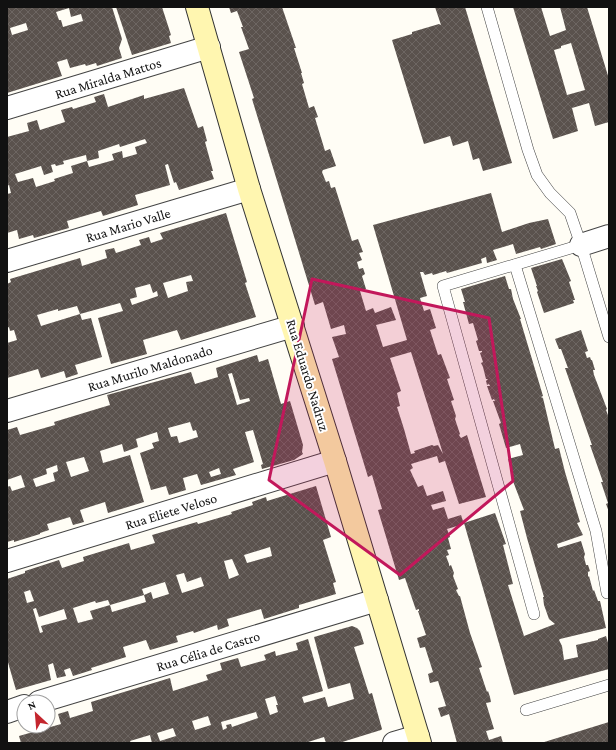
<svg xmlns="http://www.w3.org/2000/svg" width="616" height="750" viewBox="0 0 616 750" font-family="'Crimson Pro',serif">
	<defs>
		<pattern id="building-cross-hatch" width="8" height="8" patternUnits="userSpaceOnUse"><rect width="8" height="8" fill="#5a524d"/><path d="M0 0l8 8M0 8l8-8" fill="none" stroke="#6d6662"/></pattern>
	</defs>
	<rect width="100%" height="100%" fill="#fffdf5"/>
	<g fill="url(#building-cross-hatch)" fill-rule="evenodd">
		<path d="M7,7H112L122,39L119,48L122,58L97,66L96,63L86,66L85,64L70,68L67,59L57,62L62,76L7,93ZM69,8L71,17L81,14L83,21L63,27L61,20H59L56,12ZM26,23L28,30L12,35L10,28Z"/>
		<path d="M116,7H162L171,35L169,36L171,43L132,55Z"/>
		<path d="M229,7H282L296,48H294L302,73H301L304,83L302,84L309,108L314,106L318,117L315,118L325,151L330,149L336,166L323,170L322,172L326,182L329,181L331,188L335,187L352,241L358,239L363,252L359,253L362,260L357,262L359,269L363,268L365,274L362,276L366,289L360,291L366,311L373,308L375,313L391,307L396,320L376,325L383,347L407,340L373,225L491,193L502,232L529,223L548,219L556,244L541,249L540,247L516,254L513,244L493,250L497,260L487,263L486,257L481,259L482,263L447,273L446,271L433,275L432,273L425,275L423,272H420L427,296L420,298L424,311L430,309L436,328L430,330L438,355L441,354L450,378L447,379L454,400L451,401L456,416L455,419L460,434L459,435L461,438L467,435L486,497L459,504L445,461L439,463L437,456L411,464L413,468L410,470L418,487L423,485L427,496L443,491L446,501L431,505L433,510L444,507L448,519L461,515L464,524L447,529L450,537L448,538L451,549L447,550L449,555L446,556L449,564V566L451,565L454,573L453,576L458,589L456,590L459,596H460L470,633L482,667L479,668L487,692L488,691L490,697L491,702L486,703L494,729L486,731L489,740L501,736L503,743H457L449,714L441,717L438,708L446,706L438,681L430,683L428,674L433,672L425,647L420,648L417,638L426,635L418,611H419V609L416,610L405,578L399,580L378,510L382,509L372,475L368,477L332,359L339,357L332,337L346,334L344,325L331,329L323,302L315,305L252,99L254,98L239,52L249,49L241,27H243L237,11L231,13ZM411,352L440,444L443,454L438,445L434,446L432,445L414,451L415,453L411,454L404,429L397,407L400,406L397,393L401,391L390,358Z"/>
		<path d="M435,7H465L512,163L483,171L479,158L473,160L468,141L453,146L450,136L424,144L392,40L412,34V32L439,24L441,25Z"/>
		<path d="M513,7H541L550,36L566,30L560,7H587L609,79V122L595,126L589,103L572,108L578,131L553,139ZM571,43L585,90L567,95L554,50L561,48V46Z"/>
		<path d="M184,88L198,128L203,126L207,141L205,142L213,171H211L214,179L179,190L176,182L174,183L168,164L165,165L170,185L135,195L138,205L103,216L101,211L67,221L69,228L34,238L33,235L19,239L17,230L7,233V194L11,193L9,185L7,186V137L29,131L27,123L37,120L40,130L65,122L61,110L72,107L73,109L96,102L94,97L104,94L108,107L144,95V99ZM145,139L147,143L135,147L137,154L123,158L122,151L112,154L114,160L89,167L87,161L99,158L98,151L119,144L120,147ZM86,155L87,161L71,166L73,173L54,179L55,181L36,187L33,178L18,182L15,174L41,166L44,175L53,172L51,165L55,164L56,166L64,164L63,161Z"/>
		<path d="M226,213L247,282L245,283L256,317L181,340L177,330L143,340L147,354L111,364L98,318L123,311L120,303L80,314L77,306L58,311V309L37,315L41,326L80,314L82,320L91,318L102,357L75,365L78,374L66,378L64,371L41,378L38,369L7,378V343L17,340L14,330L10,331L9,327L7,328V284L11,282L10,279L80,258L82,266L107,258L105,250L114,248L116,253L141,245L139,240L149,237L151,243L163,239L160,233ZM191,275L193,281L186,282L188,291L168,298L163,283ZM150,284L153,293L157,291L158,296L132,305L130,299L137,297L135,288Z"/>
		<path d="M562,259L571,281L569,282L575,300H573L574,303L544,313L537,292L538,291L536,286H537L531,268Z"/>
		<path d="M505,276L509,289H511L513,299L521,319H520L543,396L541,397L543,398L555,449L559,448L565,472L580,522L577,523L583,535L557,544L558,548L581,541L585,554L584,557L586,565H588L590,571L588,572V577L589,576L593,591L594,590L598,601H600L606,628L560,639L559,640L562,646L564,660L578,657L576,645L598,640V639L606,636L609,646V669L514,695L464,523L495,513L506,544L503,545L513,584L508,585L524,636L555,624L549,619L544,605L543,597H544L527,538L520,511L524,510L511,476H513L508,459L523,455L520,444L506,448L499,424L501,423L493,401H495L494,399L492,400L487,386H490L489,384L487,385L486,381L488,379H486L483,367L481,363L483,362L480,353L482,352V351H479L476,341L478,340L473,323L469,324L463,302H465L461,289Z"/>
		<path d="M581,330L588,351L585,352L587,358L590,357L591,360H592L595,370H593L594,375L607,409L606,410L609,418V512L606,504L608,503L601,482H603L590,445H592L565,368H568L561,349H559L555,339Z"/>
		<path d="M257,355L259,362L268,359L281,404L290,401L303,445L302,452L303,454L294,460L262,469L261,465L263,464L253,430L245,432L254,462L233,469L236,475L201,485L197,474L183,478L186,490L169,495L166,486L151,490L140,453L154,448L152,443L159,441L157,432L136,439L138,447L124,452L122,444L100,451L103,463L130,455L144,502L108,513L105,502L80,510L84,522L73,525L70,517L47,524L49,530L40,533V534L14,542V540L7,542V487L10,486L12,491L25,487L21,475L7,480V430L17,427L20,435L55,425L54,422L110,405L107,395L191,372L195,384L218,377L216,368ZM232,373L240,400L249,398L250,401L237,405L228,374ZM190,422L193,431L196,430L198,437L179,443L177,436L171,437L168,428ZM84,457L89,471L71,477L66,462ZM57,465L58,471L53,473L55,481L36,487L33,479L47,474L46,469ZM219,468L221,474L211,477L209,472Z"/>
		<path d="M316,486L331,537L323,540L336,582L333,583L336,594L299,605V608L264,619L261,609L227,619L229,626L218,630L217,625L194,633L193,631L176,636L178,642L150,650L146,640L123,647L126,657L91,668L92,670L73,676L70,668L64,670L66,676L57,678L53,663L48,665L51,680L16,690L7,659V579L25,573V571L59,560L62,568L84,561L83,557L129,543L131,550L155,543L152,535L197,522L198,524L232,514L231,512L253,505L252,502L266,497L267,501ZM270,547L272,556L247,563L244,555ZM232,559L239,575L229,579L224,561ZM184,573L187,582L201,577L204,586L182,593L176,575ZM165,582L169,594L153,599L151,592L144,595L146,602L112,612L110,605L90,611L93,619L78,623L73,608L95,601L96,603L108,600L110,605L144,595L142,589ZM30,590L34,601L27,603L24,592ZM36,608L39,617L64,609L67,619L41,626L43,632L40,633L33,609Z"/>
		<path d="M352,626L357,628L360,631L364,644L354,647L369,694L372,693L382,729L381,730L339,743H326L324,737L305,743H152L150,735L130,741L131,743H21L19,736L61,724L58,714L68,711L70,718L93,711L91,702L170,678L173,691L208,680L206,675L222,670L220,663L238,658L241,667L266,660L264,655L275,651L276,656L298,650L296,643L308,639L323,691L302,697L304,703L325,697L328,707L354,699L350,683L328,689L314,637ZM275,696L278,705H276L278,712L270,715L265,699ZM256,712L258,718L232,727L231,724L226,725L227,728L223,730L221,722ZM208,716L211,725L195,730L192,721ZM173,728L176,736L160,741L157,733Z"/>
		<path d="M609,722V743H541Z"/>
	</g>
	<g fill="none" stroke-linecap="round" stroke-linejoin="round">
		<defs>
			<g id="lane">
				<path d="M487,7L528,150L537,175L550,193L570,213L581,245L609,337"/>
				<path d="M515,265L596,531L607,593"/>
				<path d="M534,614L443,286L581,245"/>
				<path d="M526,710L609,685"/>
			</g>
			<g id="street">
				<path d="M7,108L209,47"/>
				<path d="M581,245L609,236"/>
				<path d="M7,261L249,189"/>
				<path d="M7,411L293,326"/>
				<path d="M7,561L335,461"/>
				<path d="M39,702L377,600"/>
				<path d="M7,712L24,706"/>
				<path d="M394,743L418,736"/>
			</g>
			<path id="secondary" d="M197,7L249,189L335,461L420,743"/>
		</defs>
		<use href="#lane" stroke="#444" stroke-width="12"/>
		<use href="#street" stroke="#444" stroke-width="24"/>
		<use href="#secondary" stroke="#333" stroke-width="24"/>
		<use href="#lane" stroke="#fff" stroke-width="11"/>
		<use href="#street" stroke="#fff" stroke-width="22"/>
		<use href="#secondary" stroke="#fff6b0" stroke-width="22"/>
	</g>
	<path fill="#c2185b" fill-opacity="0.2" stroke="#c2185b" stroke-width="3" stroke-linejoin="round" d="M312,279L489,318L513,481L400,575L269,480Z"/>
	<g text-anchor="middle" stroke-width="4" stroke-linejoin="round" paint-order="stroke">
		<g font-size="14" fill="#111" stroke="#fff">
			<text transform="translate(108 78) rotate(-17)" y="5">Rua Miralda Mattos</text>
			<text transform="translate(128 225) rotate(-17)" y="5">Rua Mario Valle</text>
			<text transform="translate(150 368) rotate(-17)" y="5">Rua Murilo Maldonado</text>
			<text transform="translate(308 375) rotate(73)" y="5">Rua Eduardo Nadruz</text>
			<text transform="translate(171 511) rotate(-17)" y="5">Rua Eliete Veloso</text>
			<text transform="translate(208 651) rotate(-17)" y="5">Rua Célia de Castro</text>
		</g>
	</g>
	<rect width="616" height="750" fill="none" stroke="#111111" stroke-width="16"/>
	<g transform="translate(36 714) rotate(334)"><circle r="19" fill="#ffffff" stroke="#a0a0a0"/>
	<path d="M0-3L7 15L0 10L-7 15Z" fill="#c4262e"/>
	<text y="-6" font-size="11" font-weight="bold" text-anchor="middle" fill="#111111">N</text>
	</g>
</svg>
